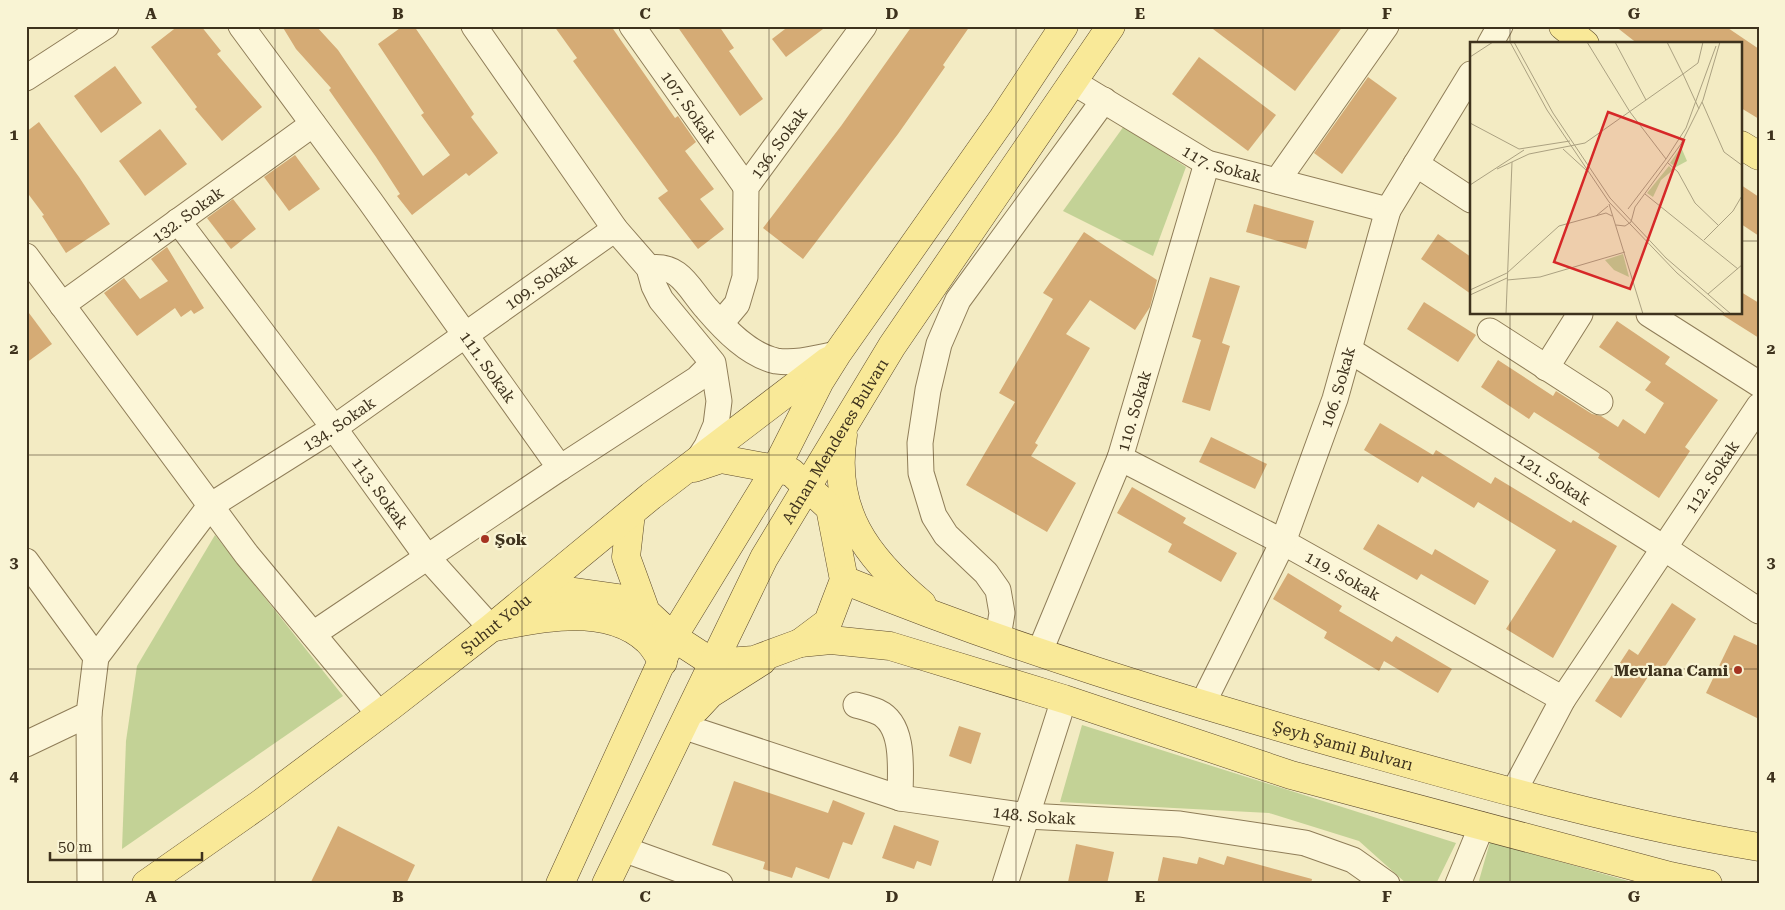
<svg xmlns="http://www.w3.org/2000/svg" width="1785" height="910" viewBox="0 0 1785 910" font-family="'Roboto Serif',serif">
	<rect width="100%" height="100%" fill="#f3ebc3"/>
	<g fill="#c3d296">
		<path d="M1124,126L1186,167L1153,256L1063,211Z"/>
		<path d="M215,535L343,696L122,849L126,741L137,666Z"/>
		<path d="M1082,725L1456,843L1436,884H1407L1359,841L1269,813L1060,802Z"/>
		<path d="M1490,842L1639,884H1478Z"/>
	</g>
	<g fill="#d5ab75">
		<path d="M178,26H201L221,51L217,54L262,107L222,141L195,109L197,107L151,47Z"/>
		<path d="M282,26H316L338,50L423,176L450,155L421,115L424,113L378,44L403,26H414L474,114L471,117L498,153L469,176L466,173L412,215L397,196L400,194L376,157L329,90L331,88L296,49Z"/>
		<path d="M554,26H611L675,118L678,116L696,142L685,151L714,189L700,199L724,229L698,249L658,198L668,191L573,61L577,58Z"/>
		<path d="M677,26H719L734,48L729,51L763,99L740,116Z"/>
		<path d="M789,26H827L786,57L772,39Z"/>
		<path d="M912,26H970L943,65L945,67L898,134L803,259L763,228L841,126Z"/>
		<path d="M1209,26H1343L1295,91Z"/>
		<path d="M1615,26H1725L1759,49V119L1741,108V44H1638Z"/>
		<path d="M1199,57L1276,115L1248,151L1172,94Z"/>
		<path d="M115,66L142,103L101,133L74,96Z"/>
		<path d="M1368,77L1397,98L1342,174L1314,153Z"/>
		<path d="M39,122L79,177L110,224L66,253L42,216L44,215L26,191V132Z"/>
		<path d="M160,129L187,164L145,196L119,161Z"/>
		<path d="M295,155L320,189L289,211L264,177Z"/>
		<path d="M1741,185L1759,197V236L1741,224Z"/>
		<path d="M233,199L256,229L231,249L207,218Z"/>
		<path d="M1254,204L1314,221L1306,249L1246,232Z"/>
		<path d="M1084,232L1157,280L1150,307L1135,330L1090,300L1066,334L1090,348L1035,443L1038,445L1031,456L1076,483L1047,532L966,485L1015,402L999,393L1053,299L1043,293Z"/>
		<path d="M1438,234L1471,257V294L1421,259Z"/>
		<path d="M167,247L204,308L194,314L191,310L181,317L175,308L137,336L104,293L124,278L140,299L168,281L151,259Z"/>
		<path d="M1210,277L1240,286L1222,343L1230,346L1210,411L1182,402L1201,340L1192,337Z"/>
		<path d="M1741,292L1759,303V338L1721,314H1741Z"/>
		<path d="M1424,302L1476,335L1458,362L1407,329Z"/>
		<path d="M26,309L52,344L26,363Z"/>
		<path d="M1617,321L1670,357L1665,364L1718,400L1685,447L1690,451L1659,498L1598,458L1600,454L1534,412L1529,419L1481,387L1498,360L1553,396L1556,391L1592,414L1601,416L1618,427L1623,419L1645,434L1664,403L1645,390L1651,382L1599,347Z"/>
		<path d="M1380,423L1433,455L1436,450L1491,484L1495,477L1571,523L1573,520L1617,546L1553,658L1506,629L1556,550L1478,502L1474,508L1422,476L1418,483L1364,450Z"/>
		<path d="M1211,437L1267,464L1255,489L1199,462Z"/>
		<path d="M1132,487L1186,518L1183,523L1237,553L1221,582L1168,552L1172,544L1117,513Z"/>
		<path d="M1378,524L1432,555L1435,549L1489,581L1475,605L1421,574L1417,580L1363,549Z"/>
		<path d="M1288,573L1342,606L1339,611L1392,642L1396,636L1452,669L1438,693L1384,661L1379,671L1324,638L1327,632L1273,599Z"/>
		<path d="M1672,603L1696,619L1662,671L1655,666L1621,718L1595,701L1629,649L1638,655Z"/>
		<path d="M1734,635L1759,646V719L1706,693Z"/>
		<path d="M959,726L981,733L971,764L949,756Z"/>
		<path d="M734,781L828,813L833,800L865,813L852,845L843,842L829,879L796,867L792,878L763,869L765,862L712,845Z"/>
		<path d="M894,825L939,841L931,866L917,861L914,869L882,858Z"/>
		<path d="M338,826L415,865L406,884H310Z"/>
		<path d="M1076,844L1114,852L1107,884L1068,882Z"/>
		<path d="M1227,856L1312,879L1311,884H1157L1163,857L1197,864L1199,857L1224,865Z"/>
	</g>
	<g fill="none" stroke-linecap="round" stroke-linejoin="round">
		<defs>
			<g id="minor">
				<path id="s1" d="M241,26L370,201L560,468L313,634"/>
				<path d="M474,26L615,229L649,268L654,286L661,300L713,363L719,401L716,425L707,446L698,460"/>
				<path id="s2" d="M632,26L746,187"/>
				<path d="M1490,44L1500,26"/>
				<path d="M26,78L106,26"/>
				<path id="s3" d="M1073,82L1207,163L1388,210"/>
				<path d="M1416,164L1471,200"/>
				<path d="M1277,181L1386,26"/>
				<path id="s4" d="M178,221L334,428L427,557L491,628"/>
				<path d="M26,256L247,555L380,715"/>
				<path d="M649,268C680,263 689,289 707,309C725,330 749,355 776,361C797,364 817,358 837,354"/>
				<path id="s5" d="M62,305L313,124"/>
				<path d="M1649,314L1759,384"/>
				<path id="s6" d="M721,323L737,304L745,277L746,187L864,26"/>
				<path d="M1490,331L1600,402"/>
				<path id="s7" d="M1349,350L1664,548L1759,611"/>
				<path d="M1546,368L1580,314"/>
				<path id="s8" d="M1120,458L1283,542L1563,699"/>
				<path d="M560,468L697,379L706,370"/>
				<path d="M26,561L96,657"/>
				<path d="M998,637L1002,613L998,590L986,573L946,535L934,516L921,473L920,443L928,390L939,344L958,300L1104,100"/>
				<path id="s9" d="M1040,651L1120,458L1207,163"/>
				<path id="s10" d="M96,657L210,506L334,428L615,229"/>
				<path id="s11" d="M1203,703L1283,542L1335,399L1388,210L1471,74"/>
				<path d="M856,705C863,707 871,709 878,712C906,725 900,772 900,798"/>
				<path d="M89,714L90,884"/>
				<path id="s12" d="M682,726L900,798L1027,816L1180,824L1305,843L1353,860L1387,884"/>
				<path d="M26,744L89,714L96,657"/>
				<path id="s13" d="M1513,793L1563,699L1759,406"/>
				<path d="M623,849L720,884"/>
				<path d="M1005,884L1064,699"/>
				<path d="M1458,884L1482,825"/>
			</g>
			<g id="major">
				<path d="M1563,26L1585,44"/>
				<path d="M1741,145L1759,156"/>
				<path d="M843,435C831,510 866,557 922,604"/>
				<path d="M631,513L626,557L646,612L673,637L713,663L754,660L800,643L828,622L844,580L830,508L791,472L721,459L694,468"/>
				<path id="s14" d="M844,580C1008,647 1179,699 1349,747C1484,785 1620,824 1759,847"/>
				<path d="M527,616L568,591L618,598L646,612"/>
				<path d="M495,627C543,617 608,604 647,640C654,646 658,655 663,662"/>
				<path d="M800,643L831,640L890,646L1064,699L1291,775L1670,876L1708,884"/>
				<path d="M696,709L710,694L762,661"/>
				<path id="s15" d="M146,884L260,804L391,706L491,628L651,496L828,361"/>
				<path d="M560,884L673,637L775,470L820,381L837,354L1003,118L1064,26"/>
				<path id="s16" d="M606,884L764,558L892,346L1111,26"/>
			</g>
		</defs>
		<use href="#minor" stroke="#8f7d58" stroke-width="27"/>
		<use href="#major" stroke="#5d4a2c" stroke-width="29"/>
		<use href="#minor" stroke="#fcf6d8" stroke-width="25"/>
		<use href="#major" stroke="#f9e998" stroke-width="28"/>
	</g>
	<path fill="none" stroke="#3e321d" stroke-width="1" stroke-opacity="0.55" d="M275,26V884M522,26V884M769,26V884M1016,26V884M1263,26V884M1510,26V44M26,241H1471M1741,241H1759M1510,314V884M26,455H1759M26,669H1759"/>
	<g fill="#a53321" stroke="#f9f4d4" stroke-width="2">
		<circle cx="485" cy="539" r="5"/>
		<circle cx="1738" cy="670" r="5"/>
	</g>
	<g text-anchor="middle" stroke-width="4.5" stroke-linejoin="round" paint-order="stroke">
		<g font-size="16" fill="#3e321d" stroke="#f9f4d4">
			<text dy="6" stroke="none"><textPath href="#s2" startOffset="99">107. Sokak</textPath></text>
			<text dy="6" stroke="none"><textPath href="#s6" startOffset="198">136. Sokak</textPath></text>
			<text dy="6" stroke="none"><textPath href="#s3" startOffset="171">117. Sokak</textPath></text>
			<text dy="6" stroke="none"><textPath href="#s5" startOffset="155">132. Sokak</textPath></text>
			<text dy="6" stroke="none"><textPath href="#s10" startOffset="589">109. Sokak</textPath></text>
			<text dy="6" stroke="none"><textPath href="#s1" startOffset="421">111. Sokak</textPath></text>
			<text dy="6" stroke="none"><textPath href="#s11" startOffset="344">106. Sokak</textPath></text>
			<text dy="6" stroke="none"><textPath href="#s9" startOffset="258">110. Sokak</textPath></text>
			<text dy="6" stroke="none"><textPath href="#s10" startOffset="342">134. Sokak</textPath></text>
			<text dy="6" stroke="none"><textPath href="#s16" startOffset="499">Adnan Menderes Bulvarı</textPath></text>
			<text dy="6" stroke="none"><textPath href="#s13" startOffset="374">112. Sokak</textPath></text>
			<text dy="6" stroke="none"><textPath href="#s7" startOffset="242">121. Sokak</textPath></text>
			<text dy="6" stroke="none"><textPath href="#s4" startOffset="339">113. Sokak</textPath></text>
			<text dy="6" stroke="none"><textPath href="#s8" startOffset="252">119. Sokak</textPath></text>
			<text dy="6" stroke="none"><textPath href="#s15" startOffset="436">Şuhut Yolu</textPath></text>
			<text dy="6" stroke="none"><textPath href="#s14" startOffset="526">Şeyh Şamil Bulvarı</textPath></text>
			<text dy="6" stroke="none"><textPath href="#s12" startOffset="365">148. Sokak</textPath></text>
		</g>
		<g font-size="16" font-weight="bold" fill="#3e321d" stroke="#f9f4d4" text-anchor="start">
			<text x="495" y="545">Şok</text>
			<text x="1728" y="676" text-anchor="end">Mevlana Cami</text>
		</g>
	</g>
	<g transform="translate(1470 42)">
		<rect width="272" height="272" fill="#f3ebc3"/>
		<path d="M211,105L217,119L206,125L200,121ZM199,124L203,128L191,138L183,155L177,151ZM153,212L159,235L144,228L135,218Z" fill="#c3d296"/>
		<path fill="none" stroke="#aba181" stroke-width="1" d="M40,0L77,68L139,160L207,231L255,272M44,0L83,71L140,156L196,216L261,272M117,0L160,70L196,117M145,0L176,58M197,0L213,32L228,21L233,0M0,15L23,0M232,60L254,110L273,124M0,81L49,107L100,99M93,107L116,128M198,121L208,130L225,161L248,183M27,127L59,112L115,101L213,32L229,67M0,143L54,108M175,152L268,227M139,162L173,272M158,167L196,117L216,86L246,4M126,174L138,164M146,183L155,184L161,180L165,165L211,102L233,58L250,0M234,198L263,169L273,152M37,238L70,235L155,210M0,248L37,231L89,184L136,171L142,174M238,252L273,222M0,253L37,236M36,272L42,120"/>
		<path fill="#d62828" fill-opacity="0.15" stroke="#d62828" stroke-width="2.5" d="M138,70L214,98L160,247L84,220Z"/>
		<rect width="272" height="272" fill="none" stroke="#3e321d" stroke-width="2.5"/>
	</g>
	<rect width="1785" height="910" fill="none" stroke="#f9f4d4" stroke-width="55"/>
	<path d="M50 852v8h152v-8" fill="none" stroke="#3e321d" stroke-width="2.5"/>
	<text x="58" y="852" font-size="15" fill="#3e321d" stroke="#f9f4d4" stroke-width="4" paint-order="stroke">50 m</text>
	<rect x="28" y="28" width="1730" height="854" fill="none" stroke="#3e321d" stroke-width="2"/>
	<g font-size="16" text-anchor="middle" font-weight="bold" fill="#3e321d">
		<text x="151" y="19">A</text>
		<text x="398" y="19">B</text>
		<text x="645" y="19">C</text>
		<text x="892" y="19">D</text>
		<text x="1140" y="19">E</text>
		<text x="1387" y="19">F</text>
		<text x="1634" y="19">G</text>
		<text x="14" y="140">1</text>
		<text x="1771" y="140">1</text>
		<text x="14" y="354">2</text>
		<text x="1771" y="354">2</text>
		<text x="14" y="568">3</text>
		<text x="1771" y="568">3</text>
		<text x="14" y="781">4</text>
		<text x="1771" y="781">4</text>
		<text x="151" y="902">A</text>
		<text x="398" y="902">B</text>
		<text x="645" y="902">C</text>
		<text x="892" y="902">D</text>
		<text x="1140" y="902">E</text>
		<text x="1387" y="902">F</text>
		<text x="1634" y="902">G</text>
	</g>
</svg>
